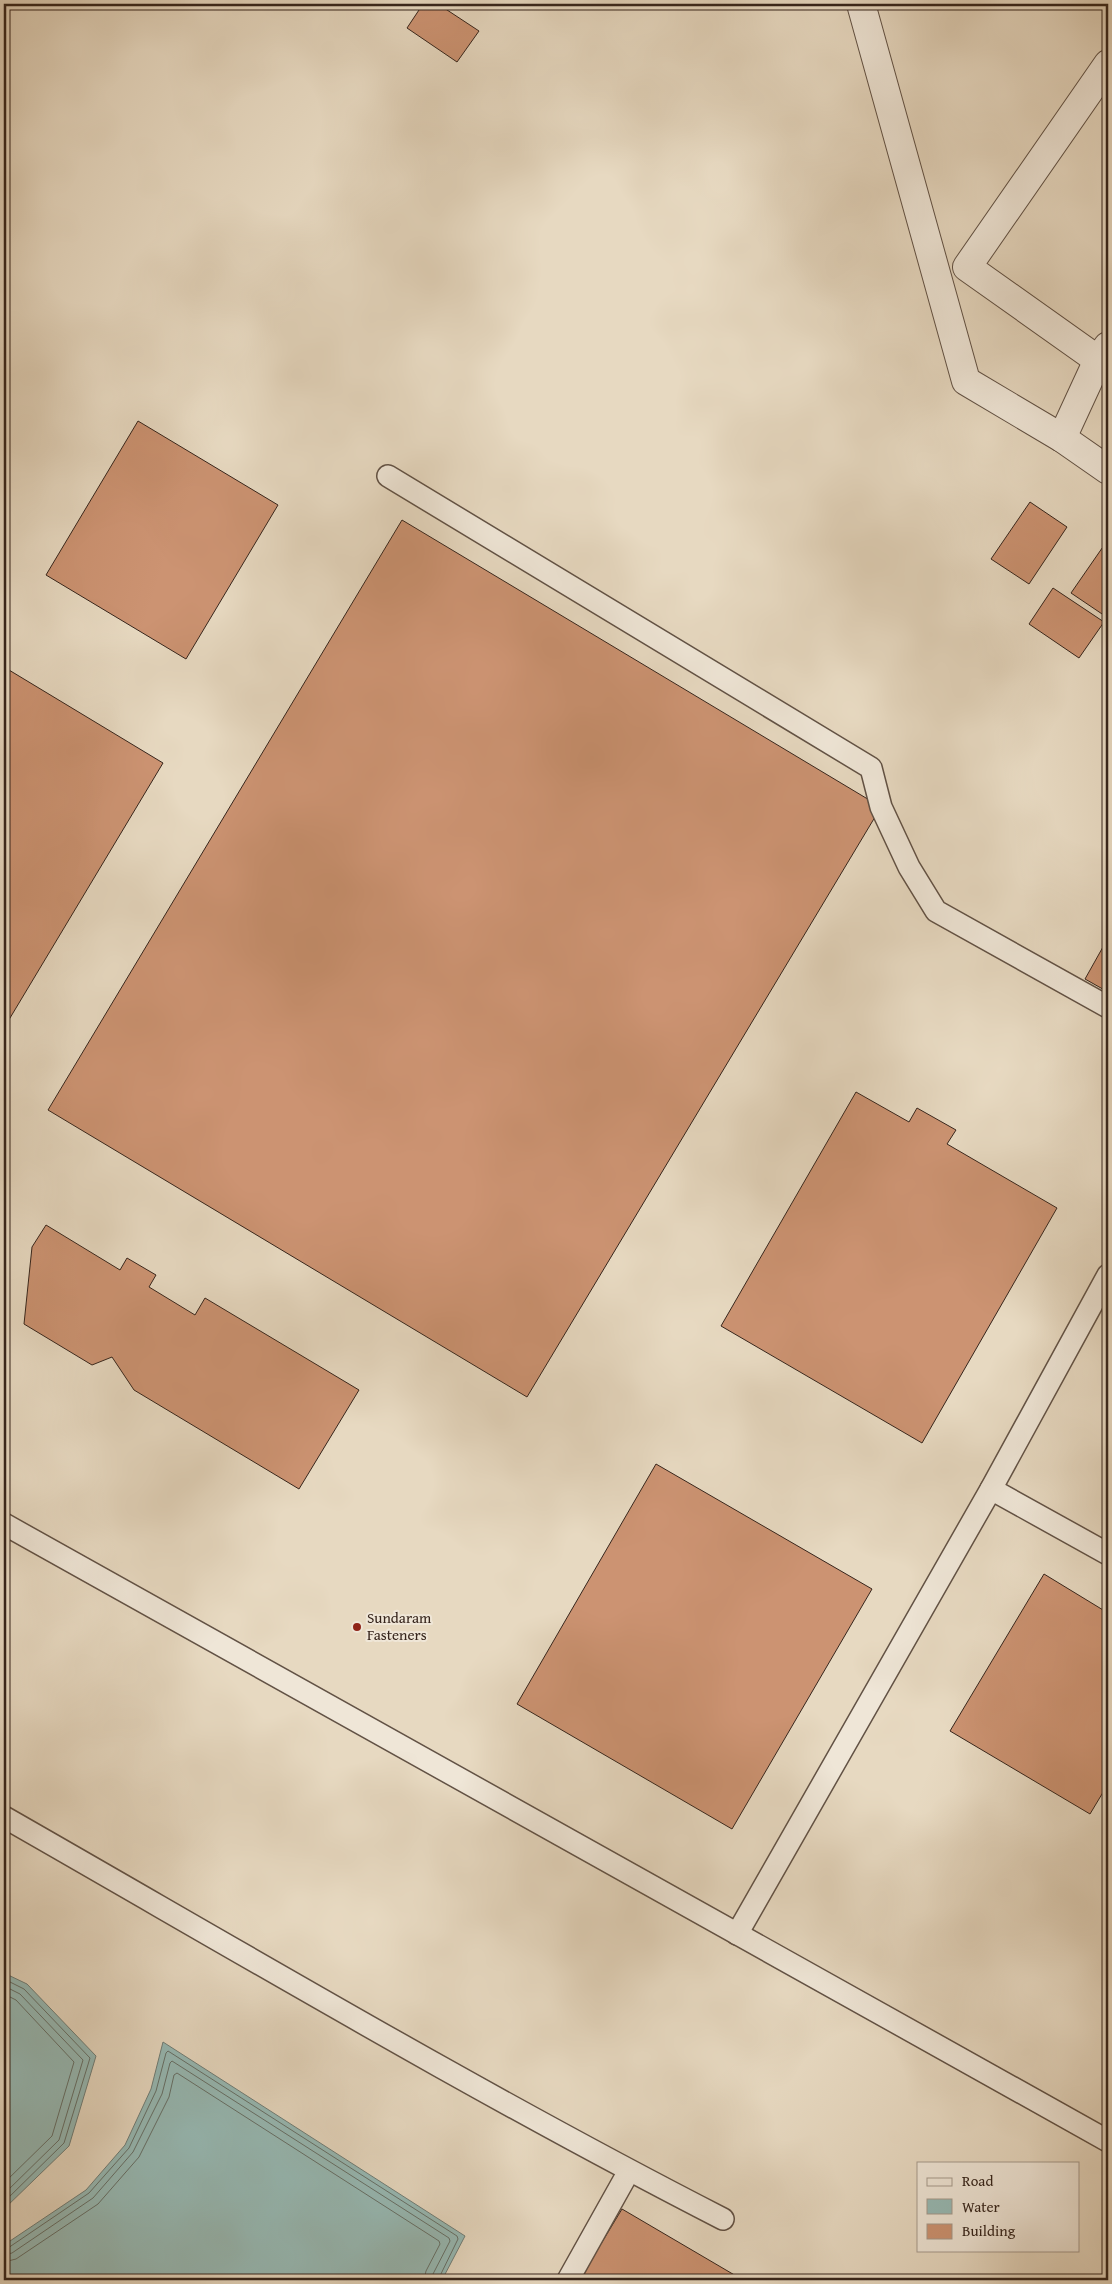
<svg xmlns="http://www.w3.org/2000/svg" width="1112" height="2284" viewBox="0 0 1112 2284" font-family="'Gentium Book Plus',serif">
	<rect width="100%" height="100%" fill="#e7d9c1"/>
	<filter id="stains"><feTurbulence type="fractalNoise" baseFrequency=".004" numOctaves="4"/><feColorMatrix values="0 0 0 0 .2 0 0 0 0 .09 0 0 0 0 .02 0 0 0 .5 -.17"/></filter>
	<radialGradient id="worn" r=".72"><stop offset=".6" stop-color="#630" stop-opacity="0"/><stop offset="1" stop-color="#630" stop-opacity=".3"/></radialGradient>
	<g fill="#97bab5" stroke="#707e78">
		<path d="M4,1973L27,1984L96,2056L69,2146L4,2209Z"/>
		<path d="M163,2042L465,2236L442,2280H4V2245L86,2190L125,2145L151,2089Z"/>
	</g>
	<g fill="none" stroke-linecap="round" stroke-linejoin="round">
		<g stroke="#667068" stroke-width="1">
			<path d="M4,1979L24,1989L90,2058L64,2143L4,2202"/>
			<path d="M4,1986L20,1994L83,2060L59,2140L4,2194"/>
			<path d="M4,1994L16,2000L74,2062L52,2136L4,2183"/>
			<path d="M4,2248H8L89,2193L129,2148L156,2091L166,2053L168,2051L457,2236L458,2239L438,2280"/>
			<path d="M4,2255L12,2253L93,2198L133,2152L162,2094L170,2063L172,2061L449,2238L450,2241L433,2274L432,2280"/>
			<path d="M4,2262L16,2259L98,2204L139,2157L169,2097L174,2075L177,2073L439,2241L440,2244L426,2271L424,2280"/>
		</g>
	</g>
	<g fill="#cc9372" stroke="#36251c">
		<path d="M423,4H438L479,31L457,62L407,28Z"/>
		<path d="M138,421L278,505L186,659L46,575Z"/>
		<path d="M1030,502L1067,527L1029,584L991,559Z"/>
		<path d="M402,520L881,807L527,1397L48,1110Z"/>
		<path d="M1107,541L1108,542V618L1071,593Z"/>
		<path d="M1053,588L1104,622L1079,658L1029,624Z"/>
		<path d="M4,667L163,763L4,1028Z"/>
		<path d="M1108,938V992L1085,979Z"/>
		<path d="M856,1092L909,1122L917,1108L956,1130L947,1144L1057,1208L922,1443L721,1326Z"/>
		<path d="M46,1225L120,1270L127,1258L156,1275L149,1287L195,1315L205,1298L359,1390L299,1489L134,1390L112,1357L92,1365L24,1324L32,1247Z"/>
		<path d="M656,1464L872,1589L732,1829L517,1704Z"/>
		<path d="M1044,1574L1108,1613V1784L1090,1814L950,1731Z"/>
		<path d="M622,2209L743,2280H591L582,2275Z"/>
	</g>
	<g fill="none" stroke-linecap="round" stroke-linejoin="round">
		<defs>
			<g id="service">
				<path d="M388,476L871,768L881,807L909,867L936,911L1108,1007"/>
				<path d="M991,1489L1108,1554"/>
				<path d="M4,1524L1108,2141"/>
				<path d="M4,1817C242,1953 479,2094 723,2219"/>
				<path d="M737,1934L991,1489L1108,1275"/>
				<path d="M568,2280L629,2171"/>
			</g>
			<g id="minor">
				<path d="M1108,64L967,267L1108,367"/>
				<path d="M1062,438L1098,360L1108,346"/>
			</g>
			<path id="tertiary" d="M861,4L966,381L1062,438L1108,470"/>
		</defs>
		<use href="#service" stroke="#625245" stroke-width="24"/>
		<use href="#minor" stroke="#625245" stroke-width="30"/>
		<use href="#tertiary" stroke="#625245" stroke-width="30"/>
		<use href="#service" stroke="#efe6d7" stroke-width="21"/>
		<use href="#minor" stroke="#efe6d7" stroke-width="28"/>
		<use href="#tertiary" stroke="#efe6d7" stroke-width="28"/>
	</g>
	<circle fill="#8f2418" stroke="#efe6d7" stroke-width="2" cx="357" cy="1627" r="5"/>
	<g text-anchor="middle" stroke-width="4" stroke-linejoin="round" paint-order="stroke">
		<g font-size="15" fill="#36251c" stroke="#efe6d7" text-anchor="start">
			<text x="367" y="1623">Sundaram<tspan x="367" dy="17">Fasteners</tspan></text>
		</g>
	</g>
	<rect width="1112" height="2284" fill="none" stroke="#e7d9c1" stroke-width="20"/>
	<rect x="5" y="5" width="1102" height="2274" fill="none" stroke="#36251c" stroke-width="2.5"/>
	<rect x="10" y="10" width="1092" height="2264" fill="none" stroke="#36251c"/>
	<rect x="917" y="2162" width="162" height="90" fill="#efe6d7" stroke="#a5998c"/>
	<rect x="927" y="2178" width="25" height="8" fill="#efe6d7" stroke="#a5998c"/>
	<text x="962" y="2186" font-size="15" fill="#36251c">Road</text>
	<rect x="927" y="2199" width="25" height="15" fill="#97bab5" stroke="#a5998c"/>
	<text x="962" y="2212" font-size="15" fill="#36251c">Water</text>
	<rect x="927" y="2224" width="25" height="15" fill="#cc9372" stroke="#a5998c"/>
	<text x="962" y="2236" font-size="15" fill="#36251c">Building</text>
	<rect width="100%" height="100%" filter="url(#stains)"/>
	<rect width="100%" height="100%" fill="url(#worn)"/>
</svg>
